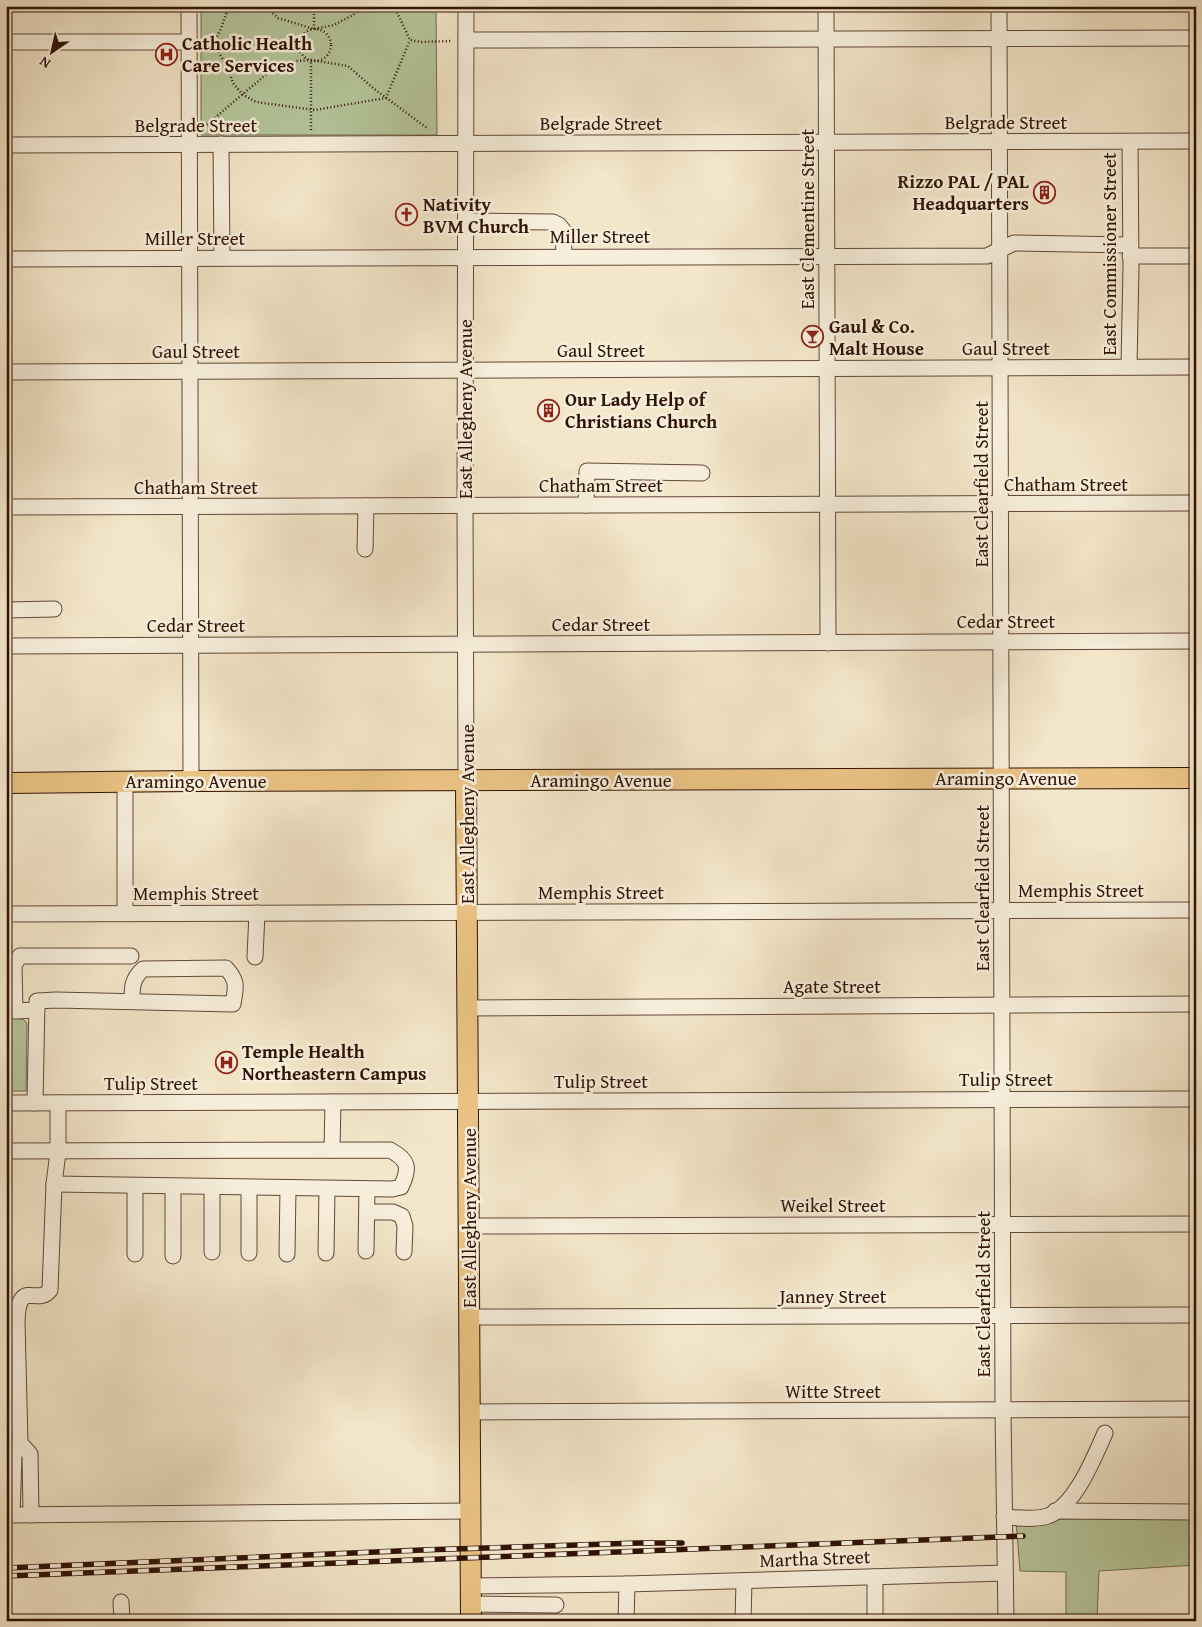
<svg xmlns="http://www.w3.org/2000/svg" width="1202" height="1627" viewBox="0 0 1202 1627" font-family="'Gentium Book Plus',serif">
	<rect width="100%" height="100%" fill="#f3e6c9"/>
	<filter id="stains"><feTurbulence type="fractalNoise" baseFrequency=".004" numOctaves="4"/><feColorMatrix values="0 0 0 0 .2 0 0 0 0 .09 0 0 0 0 .02 0 0 0 .5 -.17"/></filter>
	<radialGradient id="worn" r=".72"><stop offset=".6" stop-color="#630" stop-opacity="0"/><stop offset="1" stop-color="#630" stop-opacity=".3"/></radialGradient>
	<g fill="#b5c69b" stroke="#736c50">
		<path d="M201,6H436L437,135H201Z"/>
		<path d="M6,1018L23,1019L27,1023L26,1091H6Z"/>
		<path d="M1196,1514V1565L1099,1571L1097,1621H1066V1572L1020,1571L1016,1521Z"/>
	</g>
	<g fill="none" stroke-linecap="round" stroke-linejoin="round">
		<defs>
			<g id="minor">
				<path d="M189,6L191,781"/>
				<path d="M466,6L465,506L466,781"/>
				<path d="M826,6L828,643"/>
				<path d="M999,6L1003,1410L1006,1621"/>
				<path d="M466,40L1196,38"/>
				<path d="M6,42H189"/>
				<path d="M221,144L222,258"/>
				<path d="M6,145L1196,141"/>
				<path d="M466,221L553,222L559,225L563,230L564,256"/>
				<path d="M1130,256H1196"/>
				<path d="M6,259L987,256L1014,243L1130,245"/>
				<path d="M1129,367L1131,267L1130,142"/>
				<path d="M6,372L1196,367"/>
				<path d="M586,505L587,471L702,473"/>
				<path d="M6,507L1196,503"/>
				<path d="M365,549L366,506"/>
				<path d="M6,610L54,609"/>
				<path d="M6,646L1196,641"/>
				<path d="M125,913V781"/>
				<path d="M6,914L1196,910"/>
				<path d="M255,957L257,913"/>
				<path d="M469,1008L1196,1004"/>
				<path d="M37,1010L15,1011L14,965L20,956H131"/>
				<path d="M6,1103L1196,1099"/>
				<path d="M35,1103L37,1001L56,1000L233,1004C236,987 238,981 226,968L143,969C132,979 132,987 132,1001"/>
				<path d="M332,1150L333,1102"/>
				<path d="M6,1151L390,1150C409,1160 410,1168 401,1187L392,1189L54,1184"/>
				<path d="M135,1186V1254"/>
				<path d="M249,1188V1253"/>
				<path d="M367,1212H393L402,1216L405,1226L404,1252"/>
				<path d="M469,1226L1196,1224"/>
				<path d="M366,1251L367,1189"/>
				<path d="M212,1252V1187"/>
				<path d="M326,1253L327,1189"/>
				<path d="M287,1254L288,1188"/>
				<path d="M173,1256V1187"/>
				<path d="M470,1317L1196,1315"/>
				<path d="M470,1412L1196,1409"/>
				<path d="M20,1443L30,1454L31,1515"/>
				<path d="M1055,1511L1195,1512"/>
				<path d="M6,1515L471,1511"/>
				<path d="M12,1515L14,1455L20,1443L17,1321C19,1277 37,1307 50,1290L54,1184L58,1152V1103"/>
				<path d="M1004,1517C1018,1518 1035,1520 1048,1516C1075,1506 1094,1458 1105,1433"/>
				<path d="M875,1577V1621"/>
				<path d="M471,1586L627,1584L1005,1573"/>
				<path d="M121,1602L122,1621"/>
				<path d="M471,1604L556,1605"/>
				<path d="M626,1621L627,1584"/>
				<path d="M743,1621L744,1581"/>
			</g>
			<g id="major">
				<path d="M466,781L471,1621"/>
				<path d="M6,783L191,781L1196,778"/>
			</g>
		</defs>
		<use href="#minor" stroke="#624837" stroke-width="17"/>
		<use href="#major" stroke="#311306" stroke-width="22"/>
		<g stroke="#311306" stroke-width="2.5" stroke-dasharray="1 2.5" stroke-linecap="butt">
			<path d="M265,6L278,18L314,29L334,25L353,15L364,6"/>
			<path d="M394,6L410,40L421,42L451,41"/>
			<path d="M314,29V6"/>
			<circle cx="315" cy="45" r="16"/>
			<path d="M203,43H213L220,31L229,6"/>
			<path d="M213,43L228,68L233,83L242,94L256,102L315,110L386,98L410,40"/>
			<path d="M204,127L276,66L297,61L311,60L348,66L373,88L427,128"/>
			<path d="M311,130V61"/>
		</g>
		<use href="#minor" stroke="#f7efdc" stroke-width="15"/>
		<use href="#major" stroke="#eac384" stroke-width="20"/>
		<defs>
			<g id="rail">
				<path d="M6,1568L422,1550L638,1543H682"/>
				<path d="M6,1576L1023,1536"/>
			</g>
		</defs>
		<use href="#rail" stroke="#311306" stroke-width="5.5"/>
		<use href="#rail" stroke="#f7efdc" stroke-width="4" stroke-dasharray="11" stroke-linecap="butt"/>
	</g>
	<defs>
		<symbol id="hospital-ring" viewBox="-11 -11 22 22"><circle r="9.5" fill="#f7efdc" stroke="#8f2418" stroke-width="1.5"/><path d="M-5-5h3v3.5h4V-5h3V5h-3V1.5h-4V5h-3Z" fill="#8f2418"/></symbol>
		<symbol id="building-ring" viewBox="-11 -11 22 22"><circle r="9.5" fill="#f7efdc" stroke="#8f2418" stroke-width="1.5"/><path d="M-4-6H4V6H1V3H-1V6H-4ZM-2.5-4.3h1.7v1.8h-1.7ZM.8-4.3h1.7v1.8H.8ZM-2.5-1h1.7V.8h-1.7ZM.8-1h1.7V.8H.8Z" fill="#8f2418"/></symbol>
		<symbol id="church-ring" viewBox="-11 -11 22 22"><circle r="9.5" fill="#f7efdc" stroke="#8f2418" stroke-width="1.5"/><path d="M-1.2-6h2.4v3.5h3.3v2.4h-3.3V6h-2.4V-.1h-3.3v-2.4h3.3Z" fill="#8f2418"/></symbol>
		<symbol id="bar-ring" viewBox="-11 -11 22 22"><circle r="9.5" fill="#f7efdc" stroke="#8f2418" stroke-width="1.5"/><path d="M-6-5H6L.8 .8V4.5H3.5V6h-7V4.5H-.8V.8Z" fill="#8f2418"/></symbol>
	</defs>
	<g fill-rule="evenodd">
		<use href="#hospital-ring" x="154" y="42" width="25" height="25"/>
		<use href="#building-ring" x="1032" y="180" width="25" height="25"/>
		<use href="#church-ring" x="394" y="202" width="25" height="25"/>
		<use href="#bar-ring" x="800" y="324" width="25" height="25"/>
		<use href="#building-ring" x="536" y="398" width="25" height="25"/>
		<use href="#hospital-ring" x="214" y="1050" width="25" height="25"/>
	</g>
	<g text-anchor="middle" stroke-width="5" stroke-linejoin="round" paint-order="stroke">
		<g font-size="19" font-weight="bold" fill="#311306" stroke="#f7efdc" text-anchor="start">
			<text x="182" y="50">Catholic Health<tspan x="182" dy="22">Care Services</tspan></text>
			<text x="1029" y="188" text-anchor="end">Rizzo PAL / PAL<tspan x="1029" dy="22">Headquarters</tspan></text>
			<text x="423" y="211">Nativity<tspan x="423" dy="22">BVM Church</tspan></text>
			<text x="829" y="333">Gaul &amp; Co.<tspan x="829" dy="22">Malt House</tspan></text>
			<text x="565" y="406">Our Lady Help of<tspan x="565" dy="22">Christians Church</tspan></text>
			<text x="242" y="1058">Temple Health<tspan x="242" dy="22">Northeastern Campus</tspan></text>
		</g>
		<g font-size="19" fill="#311306" stroke="#f7efdc">
			<text x="1006" y="129">Belgrade Street</text>
			<text x="601" y="130">Belgrade Street</text>
			<text x="196" y="132">Belgrade Street</text>
			<text transform="translate(807 219) rotate(-90)" y="7">East Clementine Street</text>
			<text x="600" y="243">Miller Street</text>
			<text x="195" y="245">Miller Street</text>
			<text transform="translate(1109 254) rotate(-90)" y="7">East Commissioner Street</text>
			<text x="1006" y="355">Gaul Street</text>
			<text x="601" y="357">Gaul Street</text>
			<text x="196" y="358">Gaul Street</text>
			<text transform="translate(465 409) rotate(-90)" y="7">East Allegheny Avenue</text>
			<text transform="translate(981 484) rotate(-90)" y="7">East Clearfield Street</text>
			<text x="1066" y="491">Chatham Street</text>
			<text x="601" y="492">Chatham Street</text>
			<text x="196" y="494">Chatham Street</text>
			<text x="1006" y="628">Cedar Street</text>
			<text x="601" y="631">Cedar Street</text>
			<text x="196" y="632">Cedar Street</text>
			<text x="1006" y="785">Aramingo Avenue</text>
			<text x="601" y="787">Aramingo Avenue</text>
			<text x="196" y="788">Aramingo Avenue</text>
			<text transform="translate(467 814) rotate(-90)" y="7">East Allegheny Avenue</text>
			<text transform="translate(982 888) rotate(-90)" y="7">East Clearfield Street</text>
			<text x="1081" y="897">Memphis Street</text>
			<text x="601" y="899">Memphis Street</text>
			<text x="196" y="900">Memphis Street</text>
			<text x="832" y="993">Agate Street</text>
			<text x="1006" y="1086">Tulip Street</text>
			<text x="601" y="1088">Tulip Street</text>
			<text x="151" y="1090">Tulip Street</text>
			<text x="833" y="1212">Weikel Street</text>
			<text transform="translate(469 1218) rotate(-90)" y="7">East Allegheny Avenue</text>
			<text transform="translate(983 1294) rotate(-90)" y="7">East Clearfield Street</text>
			<text x="833" y="1303">Janney Street</text>
			<text x="833" y="1398">Witte Street</text>
			<text transform="translate(815 1558) rotate(-2)" y="7">Martha Street</text>
		</g>
	</g>
	<rect width="1202" height="1627" fill="none" stroke="#f3e6c9" stroke-width="25"/>
	<rect x="8" y="8" width="1187" height="1612" fill="none" stroke="#311306" stroke-width="2.5"/>
	<rect x="12" y="12" width="1177" height="1602" fill="none" stroke="#311306"/>
	<g transform="translate(52 52) rotate(214)" stroke="#f7efdc" stroke-width="4" paint-order="stroke">
	<path d="M0-4L9 19L0 12L-9 19Z" fill="#311306"/>
	<text y="-8" font-size="14" font-weight="bold" text-anchor="middle" fill="#311306">N</text>
	</g>
	<rect width="100%" height="100%" filter="url(#stains)"/>
	<rect width="100%" height="100%" fill="url(#worn)"/>
</svg>
